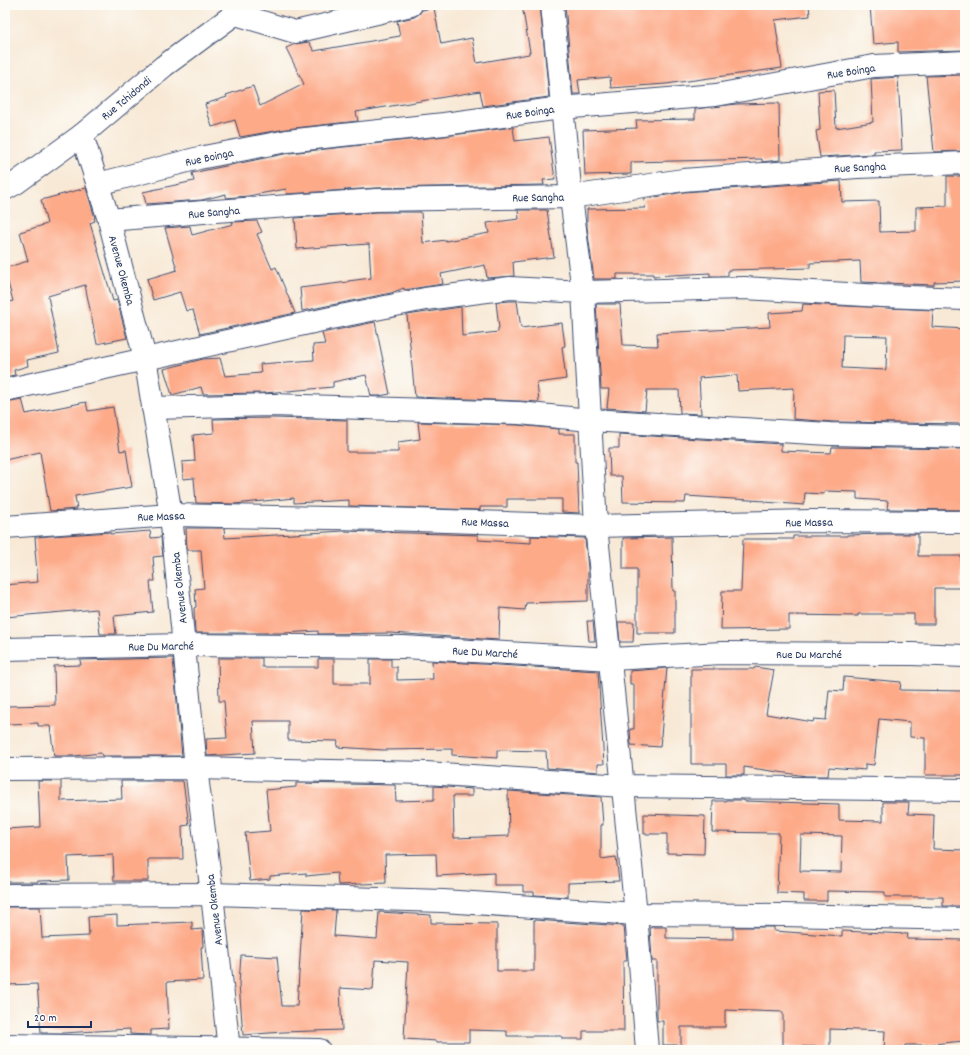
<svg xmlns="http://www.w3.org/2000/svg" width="970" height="1055" viewBox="0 0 970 1055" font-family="Dekko,sans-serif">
	<rect width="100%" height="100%" fill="#fdfcf7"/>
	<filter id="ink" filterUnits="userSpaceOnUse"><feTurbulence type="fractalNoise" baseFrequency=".025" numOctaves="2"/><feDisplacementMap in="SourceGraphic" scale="8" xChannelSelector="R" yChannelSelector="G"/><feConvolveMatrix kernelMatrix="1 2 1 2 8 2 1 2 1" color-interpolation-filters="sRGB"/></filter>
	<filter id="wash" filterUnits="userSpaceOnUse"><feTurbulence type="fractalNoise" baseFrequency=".012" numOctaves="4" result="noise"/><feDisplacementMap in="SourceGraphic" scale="16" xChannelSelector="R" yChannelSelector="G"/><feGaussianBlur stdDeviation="0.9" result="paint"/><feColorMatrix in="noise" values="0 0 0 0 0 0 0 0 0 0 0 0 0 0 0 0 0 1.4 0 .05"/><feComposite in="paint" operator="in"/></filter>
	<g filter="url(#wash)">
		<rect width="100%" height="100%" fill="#f8e9d6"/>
		<g id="blocks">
			<g fill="#fdaa89" fill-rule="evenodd">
				<path d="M522,5H540L549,97L483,106L480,91L356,112L358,121L286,129L240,137L235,120L212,127L205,104L227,97L226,95L253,86L260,106L304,84L286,48L295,44L309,42L314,51L400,36L397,21L414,17L419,14L422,10L434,8L441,44L472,38L477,63L529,54V52H530Z"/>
				<path d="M565,5H809L810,16L775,20L782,68L666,84L611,88L610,77L578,80L580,94H573Z"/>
				<path d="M870,5H965V50L898,52V42L873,44Z"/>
				<path d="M965,75V141H964L963,151L934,152L926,76Z"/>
				<path d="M898,77L902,150L874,151V154L820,157L816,131L820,130L818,91L834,90L836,128L873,122L871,79Z"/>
				<path d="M779,103L780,160L762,162V159L631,162V174L585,175L583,130L637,128L636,120L695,119V109L736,104Z"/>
				<path d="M513,127L515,141L549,137L555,179L543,180L544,185L376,188L287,194L286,189L248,196L226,198V194L202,200L146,204L143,192L194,181L192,173L289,153L445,136Z"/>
				<path d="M947,176H963V181H965V281L934,282V285L861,282L860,261L810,263V268L728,270V276H710V273L653,276V274H617V279H594L587,227V209L645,208L644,199L684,192L841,181L842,202L879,201L880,232L916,231V207L947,206Z"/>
				<path d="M86,188L95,218H94L95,221L90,223L113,301L117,300L127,338L97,344L85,285L48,296L59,353L27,360L28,366L14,370L15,375L5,377V303L13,301L5,272V268L28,261L20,232L47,224L41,200Z"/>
				<path d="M518,210H547L554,257L513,262L514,276L487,278L485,265L441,274L443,284L404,290V288L391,293L302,311L300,288L348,282V281L371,278L369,244L297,249L295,218L377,212H421L423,243L446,240V241L489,233L487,223L519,219Z"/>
				<path d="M257,221L262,232L257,234L272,269L276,267L295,313L200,334L193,310L186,311L180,292L153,300L147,279L177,270L165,228L190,226L192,235L233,224L232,222Z"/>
				<path d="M510,301H517L521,328L562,323L565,346L562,347L566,379L537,383L539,402L519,401L415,397L407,315L461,307L462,336L498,332V328H499L496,302Z"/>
				<path d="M596,304H620L623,345L658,346L657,333L770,327L769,313L802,311L803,304L933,310L932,327L965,329V424L833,422L793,419L794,388L738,391L737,375L699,378L701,414L680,413L679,390H647L645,411L607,408L609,389H601ZM843,335L887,336L886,370L842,368Z"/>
				<path d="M375,322L390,394L379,396H371L366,375L333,382V387L265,393L203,394L201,387L172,395L164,369L203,359L220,358L225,376L261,373L260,364L314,360L313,345L325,344L322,333Z"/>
				<path d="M22,399L26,414L86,402L88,411L113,407L120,451L126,450L132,487L75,496L77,509L50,511L40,452L5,460V402Z"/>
				<path d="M273,418L347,420V452H398V442L420,439L418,422L518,425L559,429V434H575V462H577L579,513L562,512V499H507V507H480V510L349,506V500L294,503V498L234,504L196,503L194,478L183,479L182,462L195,461L193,435L214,433L213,419Z"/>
				<path d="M619,434L781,444V451L831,453L832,447L965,449V510L887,509L888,501L857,499V492L824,491V494L805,493L804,505L764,502L765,501L686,496L685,503L623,502L622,476H610L609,448H619Z"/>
				<path d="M186,528H224L225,538L343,531L478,535V540L531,543V536L585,538L588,568V601L526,603L525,610L500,608L499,640L390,633L318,634V631L284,633H195L194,608L196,607L195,589L204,588L201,550H187Z"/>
				<path d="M150,531L151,538L161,537L163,556L153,557L155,581H150L153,612L114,616L116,634H100L97,609L5,617V585L38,582L35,550H36L35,537L110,532V534Z"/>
				<path d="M886,534H918V556H961V588H934V624H914V614H858V616L789,615V629L721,630L722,591H741L743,539H793V536H847V535Z"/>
				<path d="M672,537L673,591H675V633H637V569H623V538Z"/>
				<path d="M587,621H593L595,641H589Z"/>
				<path d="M618,622H634L633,642H620Z"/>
				<path d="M173,658L182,756H102L101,753L74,756H54L50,726H38V723L7,724L6,706L55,705L54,666L81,665L80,660Z"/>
				<path d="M218,658H262V667H318V659H334V684H370V659H391V667H397V680L433,679L432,661L598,671L604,764H598V772L547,768L546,751L497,750V758L452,755V749L383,750L337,747L338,741L288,740V721H253L255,753L207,756L206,739L227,738L224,701H219Z"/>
				<path d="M755,667L774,670L766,714L813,722L814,719L826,720L829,690L843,691L844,677L901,682L900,690L965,691V775H925V738L910,737V722L879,719L874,765L865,764V770L829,767L828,776H806L744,767V775H726V764H691V669H754Z"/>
				<path d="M667,668L660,747L631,745L630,729H634V684H630V671Z"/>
				<path d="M38,781H61V801L122,799L121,781H183L189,825L182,826L183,859H148V881H114L113,855L68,857L69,880L38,881V882H5V829L40,827Z"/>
				<path d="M296,783L395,785L396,801L434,800V786L472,789V796H453L454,838L509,836L508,791L601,797L603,825H601V859L616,857L619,881L568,883V897L534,895V892H523V885H494V873L437,876L436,854L385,855L386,883L338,885L337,873L306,876V873L270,876V879L250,881L245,833L270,831L266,790L296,787Z"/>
				<path d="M726,800H744V801L839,804V820L883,821V802H909L908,814L934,815L933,849L965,850V906H943V897H885V892L827,891V901H804V894L777,893L779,833L712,832L713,801H726ZM801,835L842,836L841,872L800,871Z"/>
				<path d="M644,814L705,816L704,854L667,853V834H644Z"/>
				<path d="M5,907H40L42,938L89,936L88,917L117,915V925L192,922V930L202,929L203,947H201L203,980L167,982L169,1029L151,1030V1035L130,1034V1029L63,1033H41L37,984L5,985V962H7Z"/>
				<path d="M303,909L336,910L334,936L377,939L379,912L431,915V923L497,924V971H534V920L624,926L627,961H623L624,1031H583V1039H562V1036H507V1031L469,1030V1042H437V1041L404,1039L408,962L375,960L373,990L340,988L342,1030L283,1032L243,1035L239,984L241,955L277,957L282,1006H297Z"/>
				<path d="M650,927H666V938L733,939V927H774V931L842,936V931L908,934L907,939L965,940V1041L932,1044V1045H905L904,1050H884L885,1031L830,1029V1047L783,1046V1012L725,1010V1027H681V1045H663V1021H657V961H652Z"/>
			</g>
		</g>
	</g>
	<g filter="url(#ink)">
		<use href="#blocks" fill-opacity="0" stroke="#3c4b70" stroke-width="1"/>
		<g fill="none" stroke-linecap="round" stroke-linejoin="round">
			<defs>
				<g id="minor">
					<path d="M552,5L571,197L583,292L596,526L636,914L647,1050"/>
					<path d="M236,14L295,32L411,5"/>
					<path d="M82,135L109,220L145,358L171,515L196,768L212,894L229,1050"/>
					<path d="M98,184L199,158L287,141L444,124L561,108L716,95L874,66L965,62"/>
					<path d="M5,189L16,183L82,135L164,66L247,5"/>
					<path d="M109,220L215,211L376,200L571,197L683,180L857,167L965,163"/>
					<path d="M5,390L331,318L425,299L510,288L583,292L745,288L882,296L965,299"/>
					<path d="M153,408L273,405L519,413L590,420L830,434L965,437"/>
					<path d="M5,527L171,515L385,519L596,526L810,521L965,522"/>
					<path d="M5,649L184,645L403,647L611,659L722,653L912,654L965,656"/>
					<path d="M5,769L196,768L426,773L623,786L965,790"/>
					<path d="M5,895L212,894L443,901L636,914L783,915L965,919"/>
					<path d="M5,1045L319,1050"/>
				</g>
			</defs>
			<use href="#minor" stroke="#3c4b70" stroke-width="24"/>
			<use href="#minor" stroke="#fff" stroke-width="22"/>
		</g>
	</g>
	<g text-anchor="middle" stroke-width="3" stroke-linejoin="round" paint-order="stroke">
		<g font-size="12" fill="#1b2f5e" stroke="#fdfcf7">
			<text transform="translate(851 71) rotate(-9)" y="4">Rue Boinga</text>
			<text transform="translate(126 98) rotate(-40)" y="4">Rue Tchidondi</text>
			<text transform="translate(530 112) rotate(-8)" y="4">Rue Boinga</text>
			<text transform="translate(209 157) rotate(-12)" y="4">Rue Boinga</text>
			<text transform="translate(860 167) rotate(-3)" y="4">Rue Sangha</text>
			<text transform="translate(538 197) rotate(-1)" y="4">Rue Sangha</text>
			<text transform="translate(214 212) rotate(-5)" y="4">Rue Sangha</text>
			<text transform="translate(122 270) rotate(75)" y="4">Avenue Okemba</text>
			<text transform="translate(161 516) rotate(-2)" y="4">Rue Massa</text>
			<text transform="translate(485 522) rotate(2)" y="4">Rue Massa</text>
			<text transform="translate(809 522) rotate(-1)" y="4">Rue Massa</text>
			<text transform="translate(179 588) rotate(-96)" y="4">Avenue Okemba</text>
			<text transform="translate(161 646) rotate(-1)" y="4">Rue Du Marché</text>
			<text transform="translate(485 652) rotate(3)" y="4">Rue Du Marché</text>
			<text x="809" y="658">Rue Du Marché</text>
			<text transform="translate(214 910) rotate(-97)" y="4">Avenue Okemba</text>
		</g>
	</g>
	<rect width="970" height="1055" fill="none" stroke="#fdfcf7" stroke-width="20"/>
	<path d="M28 1021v6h63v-6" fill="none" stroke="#1b2f5e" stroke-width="2"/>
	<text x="34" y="1021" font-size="12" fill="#1b2f5e" stroke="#fdfcf7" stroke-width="3" paint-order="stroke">20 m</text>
</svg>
